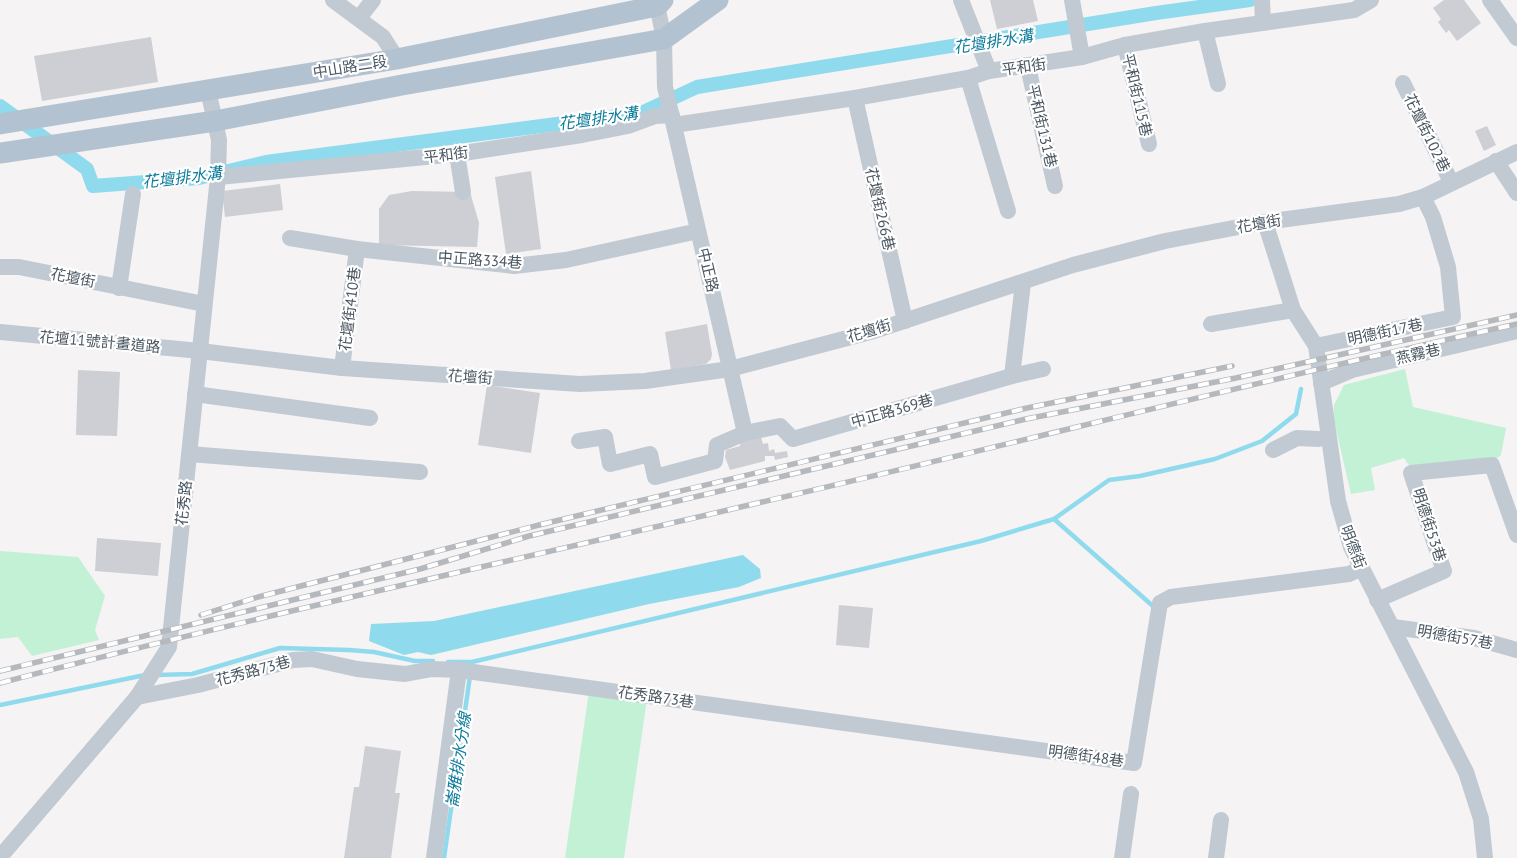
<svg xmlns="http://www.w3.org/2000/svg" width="1517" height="858" viewBox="0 0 1517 858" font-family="'PT Sans','Noto Sans TC',sans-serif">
	<rect width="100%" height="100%" fill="#f5f3f3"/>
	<g fill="#c3f1d5">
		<path d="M1405,369L1413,407L1506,428L1501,455L1486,467L1412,470L1404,458L1371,468L1375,490L1351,494L1333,416L1334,405L1344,385Z"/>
		<path d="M0,551L78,557L105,596L95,630L99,640L32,656L18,637L0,639Z"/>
		<path d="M589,691L647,699L624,858H565Z"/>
	</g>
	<path fill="#90daee" d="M743,555L760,569L761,578L739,587L649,604L431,655L418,652L404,655L369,641L371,624L434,621Z"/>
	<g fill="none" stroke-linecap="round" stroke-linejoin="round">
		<g stroke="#90daee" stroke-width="4.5">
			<path d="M1054,519L1109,480L1140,476L1215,459L1262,441L1296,414L1301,389"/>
			<path d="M448,662H472L981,541L1054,519L1154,607"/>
			<path d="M156,675L192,674L280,648L349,650L374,652L415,661H433"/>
			<path d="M0,705L145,675"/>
			<path d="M444,858L470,676"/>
		</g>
		<path stroke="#90daee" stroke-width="14" d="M0,106L87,169L93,186L199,178L266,162L641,113L697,87L1156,13L1250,0"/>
	</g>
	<g fill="#cdcfd5">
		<path d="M990,0H1033L1038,21L997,29Z"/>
		<path d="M1444,0H1464L1481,23L1457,41L1449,30L1446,33L1438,22L1441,19L1433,8Z"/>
		<path d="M151,37L158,82L42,101L34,56Z"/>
		<path d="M1487,126L1496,145L1484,151L1475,131Z"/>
		<path d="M531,171L541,249L506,254L495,177Z"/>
		<path d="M280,184L283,210L225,217L222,191Z"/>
		<path d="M412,191L470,192L479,223L477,247L379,245V209L389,195Z"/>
		<path d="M707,324L712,354L711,359L706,364L671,370L665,332Z"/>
		<path d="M78,370L120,372L117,436L76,435Z"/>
		<path d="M487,385L540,393L531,453L478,445Z"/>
		<path d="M761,437L763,444L768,443L769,451L774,449L775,453L787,451L788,457L775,460L774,456H765V461L730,470L725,457L726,450L740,446V441Z"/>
		<path d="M97,538L161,543L158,576L95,571Z"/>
		<path d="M839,605L873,608L869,648L836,645Z"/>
		<path d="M365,746L401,751L395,793H400L391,858H344L354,787H359Z"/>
	</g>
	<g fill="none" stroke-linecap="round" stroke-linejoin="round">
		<g stroke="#c1cad2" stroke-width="16">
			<path d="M333,0L383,37L397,59"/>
			<path d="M656,0L664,39L665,87L745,433"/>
			<path d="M961,0L989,71"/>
			<path d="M1072,0L1082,57"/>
			<path d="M1262,0L1263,23"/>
			<path d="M1490,0L1517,38"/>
			<path d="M359,18L373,0"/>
			<path d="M1205,31L1218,84"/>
			<path d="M1125,45L1149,144"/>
			<path d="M1028,67L1055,186"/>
			<path d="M968,78L1008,211"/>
			<path d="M1403,83L1451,182"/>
			<path d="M855,98L905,321"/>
			<path d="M674,125L855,98L968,78L989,71L1082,57L1125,45L1205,31L1354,10L1371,0"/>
			<path d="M457,154L463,192"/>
			<path d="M1496,161L1517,193"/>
			<path d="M218,177L457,154L582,135L628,126L655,116L672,115"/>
			<path d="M1265,222L1293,310L1316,346L1338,501L1351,547L1466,772L1481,819L1485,858"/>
			<path d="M290,238L357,249L514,266L566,260L698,231"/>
			<path d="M0,267H19L204,304"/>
			<path d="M119,288L133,194"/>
			<path d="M1211,324L1293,310"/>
			<path d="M0,332L200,351L342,368L580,384L645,381L730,369L874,331L1073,265L1165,241L1265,222L1399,204L1423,197L1517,152"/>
			<path d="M1316,346L1453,317L1448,267L1433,217L1423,197"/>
			<path d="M342,368L357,249"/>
			<path d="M1012,376L1023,283"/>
			<path d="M1321,383L1352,370L1517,331"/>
			<path d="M195,394L370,418"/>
			<path d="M579,441L605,437L610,464L650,454L655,477L715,461L717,445L745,433L780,426L793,439L1012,376L1043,369"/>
			<path d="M1273,450L1297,438L1319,439"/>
			<path d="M189,454L420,472"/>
			<path d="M1377,600L1444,571L1411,473L1492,465L1517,535"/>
			<path d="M1393,627L1474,638L1517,650"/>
			<path d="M137,697L198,685L293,660L312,659L357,669L405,674L432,669L459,670L1134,763L1160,603L1171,597L1349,574L1360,569"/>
			<path d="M0,857L137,697L169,647L218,177L219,140L208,90"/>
			<path d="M434,858L459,670"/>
			<path d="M1122,858L1131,794"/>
			<path d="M1216,858L1221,820"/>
		</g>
		<g stroke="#b3c2d1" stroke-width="21">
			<path d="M0,124L397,59L657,6L663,0"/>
			<path d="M0,153L215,121L402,85L664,39L718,0"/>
		</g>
		<defs>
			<g id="rail">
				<path d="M201,615L258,597L543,524L1027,408L1232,366"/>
				<path d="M0,671L420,569L529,536L1026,419L1236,378L1517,315"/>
				<path d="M0,683C253,617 508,562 762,502C1014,444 1265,379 1517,324"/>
			</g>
		</defs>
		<use href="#rail" stroke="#b5b8bd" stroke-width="5.5"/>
		<use href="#rail" stroke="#fff" stroke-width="4" stroke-dasharray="11" stroke-linecap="butt"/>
	</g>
	<g text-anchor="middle" stroke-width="4.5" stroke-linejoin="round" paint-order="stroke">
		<g font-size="15" fill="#4a5661" stroke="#fff">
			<text transform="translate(350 67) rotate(-9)" y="5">中山路二段</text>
			<text transform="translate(1024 67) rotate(-8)" y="5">平和街</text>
			<text transform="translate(1137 95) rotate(77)" y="5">平和街115巷</text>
			<text transform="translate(1042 126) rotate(77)" y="5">平和街131巷</text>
			<text transform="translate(1427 133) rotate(64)" y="5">花壇街102巷</text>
			<text transform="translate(446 155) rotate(-7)" y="5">平和街</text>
			<text transform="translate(880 209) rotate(77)" y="5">花壇街266巷</text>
			<text transform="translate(1259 224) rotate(-10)" y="5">花壇街</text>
			<text transform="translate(480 260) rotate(4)" y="5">中正路334巷</text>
			<text transform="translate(708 270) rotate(77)" y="5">中正路</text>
			<text transform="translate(73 278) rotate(11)" y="5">花壇街</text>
			<text transform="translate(350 309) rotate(-83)" y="5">花壇街410巷</text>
			<text transform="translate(869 331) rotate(-17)" y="5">花壇街</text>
			<text transform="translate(1385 332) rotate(-12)" y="5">明德街17巷</text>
			<text transform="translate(100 342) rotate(5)" y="5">花壇11號計畫道路</text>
			<text transform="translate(1418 354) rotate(-13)" y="5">燕霧巷</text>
			<text transform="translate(470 377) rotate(4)" y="5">花壇街</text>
			<text transform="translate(892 411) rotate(-16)" y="5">中正路369巷</text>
			<text transform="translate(184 503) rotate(-84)" y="5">花秀路</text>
			<text transform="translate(1429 525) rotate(72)" y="5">明德街53巷</text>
			<text transform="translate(1353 547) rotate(69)" y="5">明德街</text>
			<text transform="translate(1455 637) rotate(10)" y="5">明德街57巷</text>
			<text transform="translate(253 671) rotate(-15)" y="5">花秀路73巷</text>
			<text transform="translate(656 697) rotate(8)" y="5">花秀路73巷</text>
			<text transform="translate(1086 756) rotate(8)" y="5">明德街48巷</text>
		</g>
		<g font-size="16" font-style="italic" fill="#0c7c9b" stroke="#fff">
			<text transform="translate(993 41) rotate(-9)" y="6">花壇排水溝</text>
			<text transform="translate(598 118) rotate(-8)" y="6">花壇排水溝</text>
			<text transform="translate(182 177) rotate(-7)" y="6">花壇排水溝</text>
			<text transform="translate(458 760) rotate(-82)" y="6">崙雅排水分線</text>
		</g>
	</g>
</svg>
